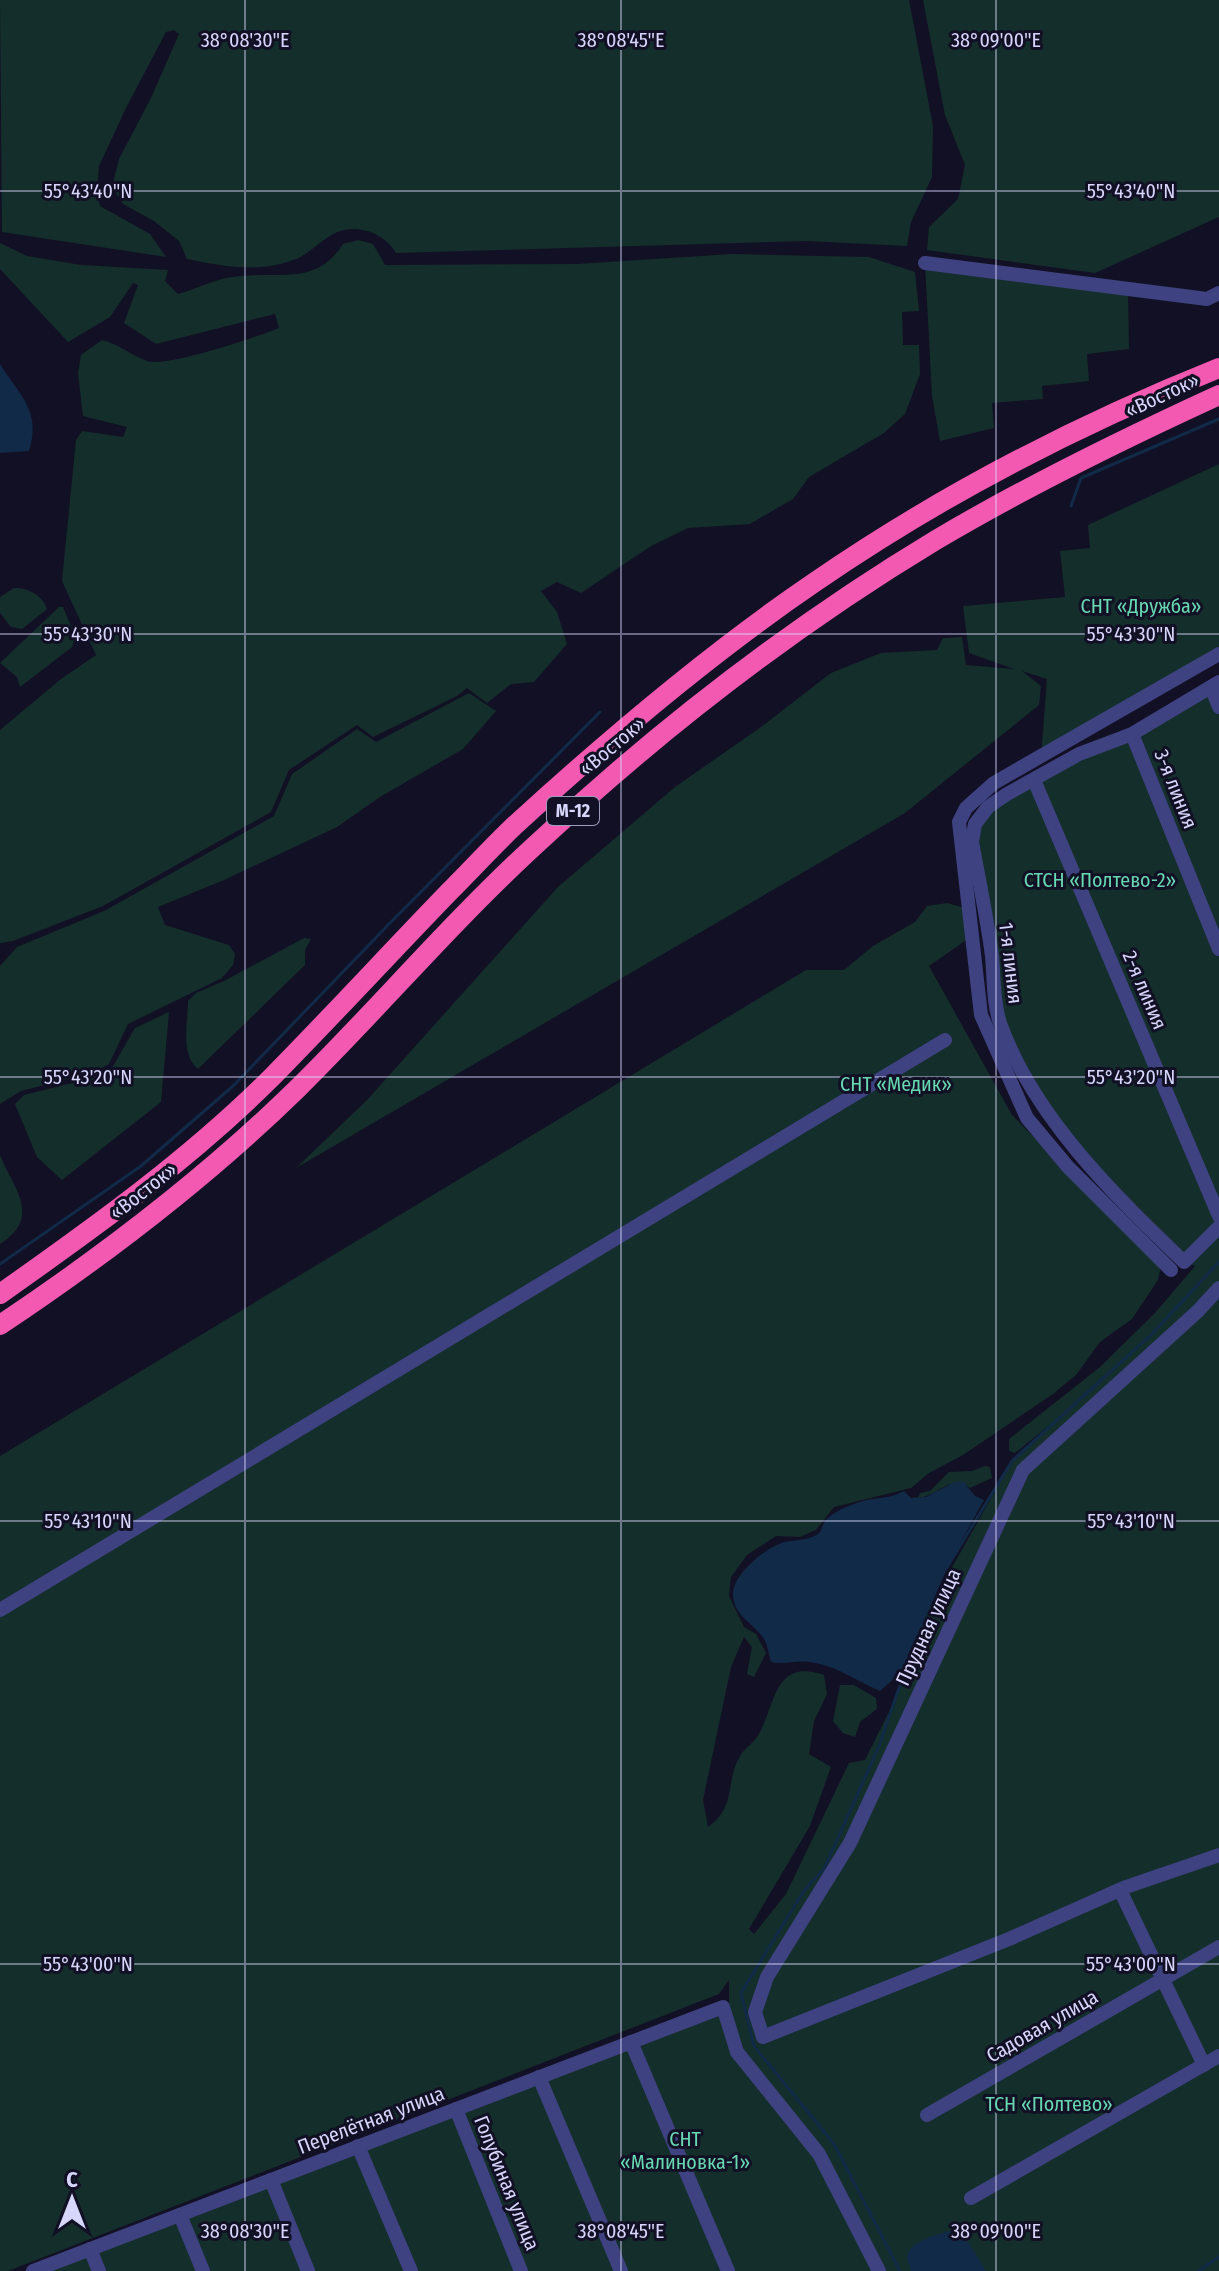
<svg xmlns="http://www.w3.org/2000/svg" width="1219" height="2271" viewBox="0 0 1219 2271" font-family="'Fira Sans Condensed',sans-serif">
	<rect width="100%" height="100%" fill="#121024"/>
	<g fill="#142e2b">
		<path d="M0,0H909L933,126L932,177L911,222L907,246L806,241L396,253C386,236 365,226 344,230C328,233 316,248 302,256C292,262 273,266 261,267C237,269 211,264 187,259L179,241L154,221L123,204L116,193L114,179L119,159L151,98L179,34L174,30L166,32L126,108L99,166L97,192L100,206L150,234L166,257L2,232Z"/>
		<path d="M923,0H1219V217L1095,273L927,250L929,227L958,199L965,165L945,115Z"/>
		<path d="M358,240L373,244L385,265L577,264L732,254L869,257L915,272L919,311L902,312L903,345H919L920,374L905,414L884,433L809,477L793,499L750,524L688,528L651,546L581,593L557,582L541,591L557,612L567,644L534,682L511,684L487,703L467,688L457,696L373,737L357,725L289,770L271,812L103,906L13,941L0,943V730L61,679L96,655L62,581L76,440L82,431L123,437L127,427L83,416L78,373L81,355L102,340C119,344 130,355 147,361C166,368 257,337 279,328L275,314L156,344L124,323L138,285L133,283L110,317L68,342L0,269V243L27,256L81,265L168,270L165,281L178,294C196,289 215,279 233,277C276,270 315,288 343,244Z"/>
		<path d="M925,263L1128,287L1129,349L1087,354L1089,381L1042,386L1043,399L992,403L994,428L940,441L932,396Z"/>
		<path d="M1219,464V654L1041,757L1047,679L1022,671L1041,686L1039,705L905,813L296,1168L367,1100L558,887L675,787L761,727L831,673L881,653L937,650L943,638L962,637L966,665L1014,669L969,653L963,606L1065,597L1060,551L1090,548L1088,525Z"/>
		<path d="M14,588C29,588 42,595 47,609L22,629L11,627L0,613V597Z"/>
		<path d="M59,607H63L75,636L72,647L20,687L17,677L0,663Z"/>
		<path d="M1219,682V2271H33L729,2004V1980L719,1994L8,2271H0V1456L806,970H844L873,946L915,922L927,906L947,903L965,908L975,934L929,966L1012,1115L1161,1266L1158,1280L1132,1319L1100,1342L1076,1375L1053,1394L963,1455L929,1473L911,1488L834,1507L816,1530L800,1537L776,1536L747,1555L731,1577L729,1596L744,1627L756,1634L766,1653L754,1677L747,1674L752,1647L744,1637L731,1667L703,1800L708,1827C737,1807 725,1781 740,1756C744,1749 752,1744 757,1737C776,1708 772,1657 824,1675L827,1694L814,1721L809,1754L831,1767L810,1826L749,1929L754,1934L786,1894L849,1763L865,1760L895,1700L924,1617L1012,1461L1071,1408L1015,1453L1009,1451V1439L1100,1367L1155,1313L1195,1266L1184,1262L1069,1140L998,1019L972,842L988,807Z"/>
		<path d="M469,693L496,711L463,749L380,797L337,827L224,880L158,907L165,925L229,945L235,954L233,965L222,978L128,1024L109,1064L92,1073L21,1091L0,1104V966L17,947L104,911L274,816L292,774L357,729L376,742Z"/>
		<path d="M304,938L311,939L305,950V965L198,1069C180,1054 188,1023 188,1001L196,993L224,981Z"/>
		<path d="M169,1012L161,1102L62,1180L37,1157L15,1104L24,1095L92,1078L112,1068L135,1028Z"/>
		<path d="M0,1155C13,1188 43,1217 0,1244Z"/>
		<path d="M985,1466L990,1467L992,1478L970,1488C953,1472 936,1497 918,1498L920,1493L930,1491L949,1472L972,1471Z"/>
		<path d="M840,1685H854L876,1698L877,1709L860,1722L855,1737L843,1733L833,1721Z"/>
	</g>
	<g fill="#112a47">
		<path d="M0,364C19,395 42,411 29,451L0,453Z"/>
		<path d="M955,1482H964L975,1496L984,1500L944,1572L905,1669L880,1691C856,1681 836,1665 809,1662C796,1660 784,1665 771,1662C769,1655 768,1646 764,1639C754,1623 734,1617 733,1595C732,1576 762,1551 779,1544C792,1538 808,1543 820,1532C822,1529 823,1524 825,1521C832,1512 852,1504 863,1501C878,1497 890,1499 904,1491L911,1498L926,1497Z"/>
		<path d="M949,2231L964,2235L986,2271H911C910,2266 907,2262 907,2257C909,2241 937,2235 949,2231Z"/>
	</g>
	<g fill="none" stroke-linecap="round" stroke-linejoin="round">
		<g stroke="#112a47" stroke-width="3">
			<path d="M1071,506L1081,478L1219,419"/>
			<path d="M0,1264L141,1166L233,1086L390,923L600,712"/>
			<path d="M922,1622L944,1572L1012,1461L1151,1335L1219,1262"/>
			<path d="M900,2271L834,2144L754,2046L741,1993L805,1889L824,1869L879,1746L909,1659"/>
			<path d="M1198,2271L1219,2257"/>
		</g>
		<g stroke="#3e4280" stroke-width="14">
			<path d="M925,263L1207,299L1219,293"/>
			<path d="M1219,682L1132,734L1079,754L1007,794L988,807L975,824L972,842C979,880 987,918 992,956C994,977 993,1003 1000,1023C1033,1116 1114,1195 1184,1262L1219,1227"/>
			<path d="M1211,687L1219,707"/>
			<path d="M1132,734L1219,949"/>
			<path d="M1034,780L1219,1216"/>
			<path d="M1171,1270L1068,1167L1027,1118L981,1015L959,822L966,808L994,783L1219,654"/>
			<path d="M1219,1288L1198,1311L1023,1470L850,1843L767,1977L755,2012L763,2037L1009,1939L1126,1887L1219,1855"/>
			<path d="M0,1610L945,1040"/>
			<path d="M1120,1890L1204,2065"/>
			<path d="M631,2042L728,2271"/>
			<path d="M539,2077L621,2271"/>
			<path d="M456,2109L521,2271"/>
			<path d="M927,2115L1219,1947"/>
			<path d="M358,2146L411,2271"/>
			<path d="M271,2180L308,2271"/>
			<path d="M971,2198L1219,2056"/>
			<path d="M180,2215L203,2271"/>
			<path d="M90,2249L99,2271"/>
			<path d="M33,2271L723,2007L737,2052L819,2154L879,2271"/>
		</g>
		<g stroke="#f459b1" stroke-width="20">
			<path d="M0,1294C95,1227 190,1159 272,1077C332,1016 390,953 449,892C471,870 492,847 514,826C609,739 709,654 815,582C940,496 1079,424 1219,368"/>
			<path d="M0,1325C105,1255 207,1177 297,1089C376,1011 448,926 530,850C654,734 790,628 936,540C1027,486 1123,439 1219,395"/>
		</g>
	</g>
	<path fill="none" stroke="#d7d6fc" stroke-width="2" stroke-opacity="0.45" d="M245,0V2271M621,0V2271M996,0V2271M0,191H1219M0,634H1219M0,1077H1219M0,1521H1219M0,1964H1219"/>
	<g text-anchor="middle" stroke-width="6" stroke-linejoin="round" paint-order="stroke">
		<rect fill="#121024" stroke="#9c9bbb" stroke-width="2" x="547" y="797" width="52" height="28" rx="6"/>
		<g font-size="18" font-weight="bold" fill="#d7d6fc">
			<text x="573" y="817">М-12</text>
		</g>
		<g font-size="20" fill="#d7d6fc" stroke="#121024">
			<text transform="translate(1162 395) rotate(-25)" y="7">«Восток»</text>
			<text transform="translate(612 746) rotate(-40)" y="7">«Восток»</text>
			<text transform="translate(1176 789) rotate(68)" y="7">3-я линия</text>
			<text transform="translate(1011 963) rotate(83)" y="7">1-я линия</text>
			<text transform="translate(1145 990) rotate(67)" y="7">2-я линия</text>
			<text transform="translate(143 1191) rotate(-38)" y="7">«Восток»</text>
			<text transform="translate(928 1627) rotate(-65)" y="7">Прудная улица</text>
			<text transform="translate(1042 2026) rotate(-30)" y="7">Садовая улица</text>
			<text transform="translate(371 2120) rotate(-21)" y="7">Перелётная улица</text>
			<text transform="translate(507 2183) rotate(68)" y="7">Голубиная улица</text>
		</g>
		<g font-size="20" fill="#66d8b2" stroke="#121024">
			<text x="1141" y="613">СНТ «Дружба»</text>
			<text x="1100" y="887">СТСН «Полтево-2»</text>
			<text x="896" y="1091">СНТ «Медик»</text>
			<text x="1049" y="2111">ТСН «Полтево»</text>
			<text x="685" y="2146">СНТ<tspan x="685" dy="23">«Малиновка-1»</tspan></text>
		</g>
	</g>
	<g font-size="20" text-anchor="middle" fill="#d7d6fc" stroke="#121024" stroke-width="6" stroke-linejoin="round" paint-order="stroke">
		<text x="245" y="47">38°08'30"E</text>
		<text x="621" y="47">38°08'45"E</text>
		<text x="996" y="47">38°09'00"E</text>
		<text x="88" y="198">55°43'40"N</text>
		<text x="1131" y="198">55°43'40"N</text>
		<text x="88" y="641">55°43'30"N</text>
		<text x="1131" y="641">55°43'30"N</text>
		<text x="88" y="1084">55°43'20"N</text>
		<text x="1131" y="1084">55°43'20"N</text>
		<text x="88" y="1528">55°43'10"N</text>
		<text x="1131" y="1528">55°43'10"N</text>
		<text x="88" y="1971">55°43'00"N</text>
		<text x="1131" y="1971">55°43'00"N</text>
		<text x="245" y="2238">38°08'30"E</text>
		<text x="621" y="2238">38°08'45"E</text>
		<text x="996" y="2238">38°09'00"E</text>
	</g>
	<g transform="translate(72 2199)" stroke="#121024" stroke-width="6" paint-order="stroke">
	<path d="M0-6L14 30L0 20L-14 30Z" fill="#d7d6fc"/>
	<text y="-12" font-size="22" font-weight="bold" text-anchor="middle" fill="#d7d6fc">С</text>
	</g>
</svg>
